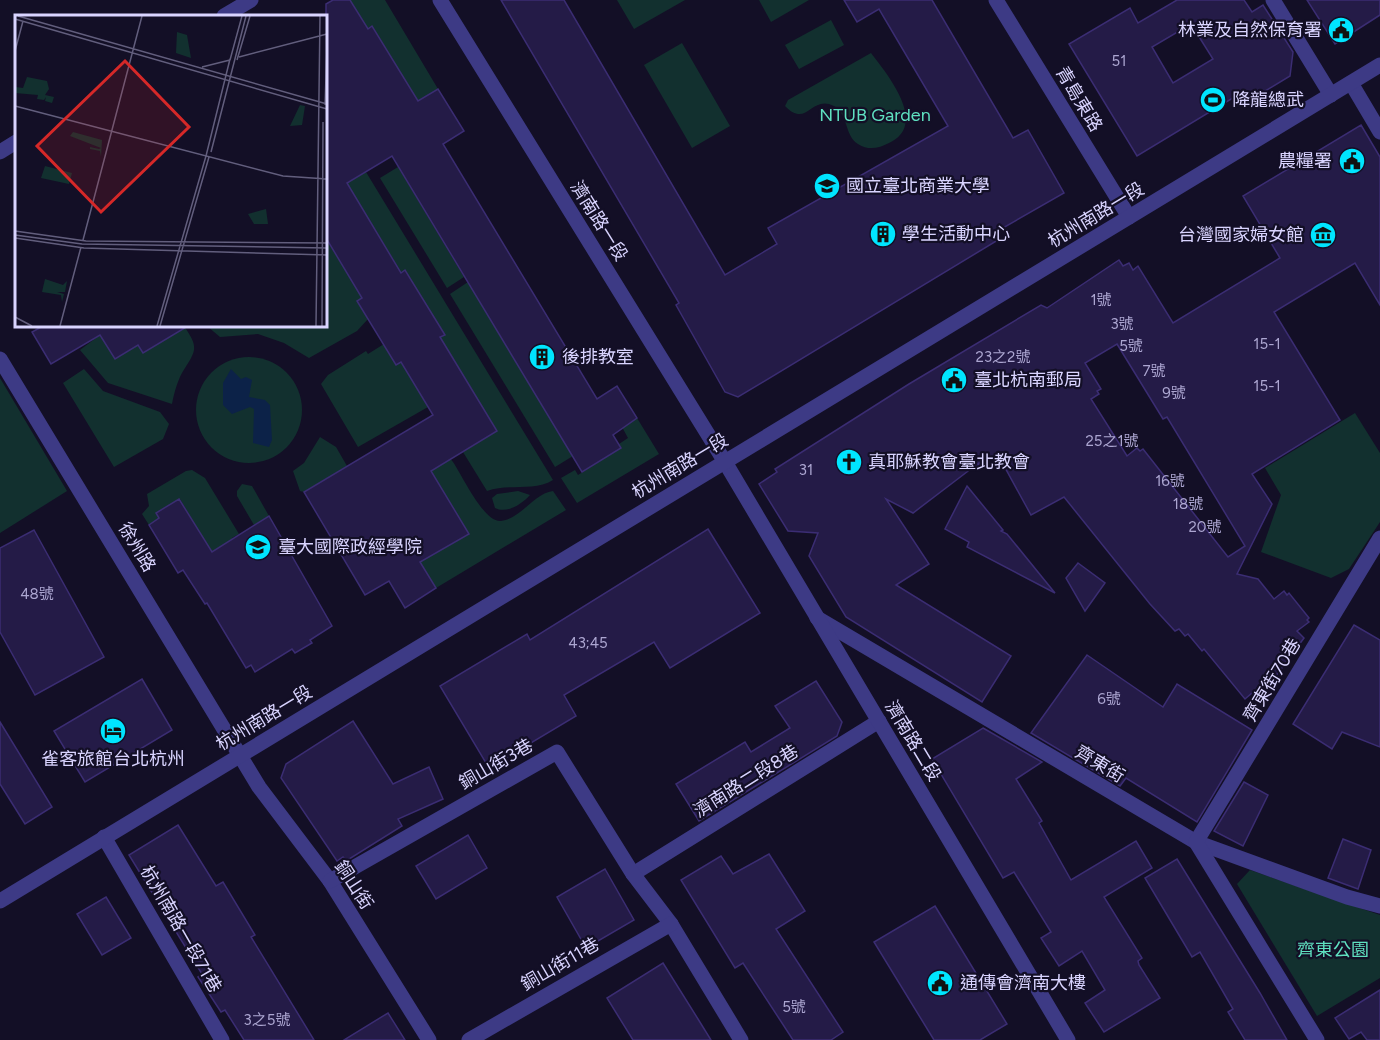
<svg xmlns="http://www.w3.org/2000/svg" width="1380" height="1040" viewBox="0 0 1380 1040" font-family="Figtree,'Noto Sans TC',sans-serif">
	<rect width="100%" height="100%" fill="#130f26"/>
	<g fill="#12302f">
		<path d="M350,0H385L438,89L420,100L423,104L417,108L410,89L372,26L368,29Z"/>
		<path d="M617,0H685L634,29Z"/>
		<path d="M759,0H809L771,22Z"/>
		<path d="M831,20L844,45L799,69L785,45Z"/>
		<path d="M682,43L730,126L692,148L644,65Z"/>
		<path d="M871,53C888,75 929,125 889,143C879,148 869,151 858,144C844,135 849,115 834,106C811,94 807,129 785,106L788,100Z"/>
		<path d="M398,167L464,277L447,288L380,178Z"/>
		<path d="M366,172L553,480C534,492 509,483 487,491L463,452L497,431L440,337L444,334L405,271L401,272L347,183Z"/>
		<path d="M329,244L362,298L368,319L357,331L309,358L284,343L258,334L220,337L207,326H326V246Z"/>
		<path d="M468,282L573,456L555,467L450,294Z"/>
		<path d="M182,329H186C198,347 196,351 185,368C178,378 174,393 172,404L108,383L80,350L100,335L138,345L143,353Z"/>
		<path d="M384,344L401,362L428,407L358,447L321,384L328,375L366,351L368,354Z"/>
		<circle cx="249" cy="410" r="53"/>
		<path d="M84,369L103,391L160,412L169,424L163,439L114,467L63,383Z"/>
		<path d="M0,378L67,491L0,533Z"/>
		<path d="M1355,413L1380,453V522L1349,569L1331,578L1261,552L1281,495L1265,468Z"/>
		<path d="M637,418L659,454L577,503L561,478L575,470L578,475L621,448L619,444L628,438L622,427Z"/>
		<path d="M407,431C420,439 444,449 453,462C462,475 484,523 501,521C522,518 533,494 553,491L566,510L436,588L420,562L469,534Z"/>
		<path d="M320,437L336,447L347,466L304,492L300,491L293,471L304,463Z"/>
		<path d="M192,470L205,478L239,534L232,538L238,546L197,568L206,544L180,499L156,513L159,518L149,525L142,514L149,506L147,494L186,471Z"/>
		<path d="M242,484L252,486L269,516L254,525L237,496V491Z"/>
		<path d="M518,491L530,495C522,504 507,514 495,508L492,498L497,494Z"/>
		<path d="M1250,870L1380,915V978L1317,1016L1237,884Z"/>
	</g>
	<path fill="#0c2248" d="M231,369L241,379L246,377L252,380L249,397L265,400L270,405L272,440L269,447L253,443L254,409L250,407L232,414L223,405V383Z"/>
	<g fill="#241b47" stroke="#3b2d73" stroke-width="1.5" fill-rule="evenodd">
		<path d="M333,0H350L368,29L372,26L418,101L438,89L464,131L443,144L597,399L617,386L637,418L613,435L621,448L582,472L392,156L347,183L401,273L405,270L445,335L440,337L497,431L431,471L469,534L420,562L436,588L405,608L389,581L365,595L304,492L433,415L401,362L396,365L357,301L362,298L326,238V4Z"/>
		<path d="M501,0H564L725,275L777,244L768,228L948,126L879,9L857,22L844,0H932L1013,138L1028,130L1064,193L994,233L998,240L738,397L725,392L676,305L679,303Z"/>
		<path d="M1177,0H1244L1252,12L1263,5L1293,52L1290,76L1242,105L1236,96L1137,156L1069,44L1130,8L1138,23ZM1191,24L1213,59L1173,83L1152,47Z"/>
		<path d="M1307,0H1380V15L1335,44Z"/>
		<path d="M1361,125L1380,157V305L1355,263L1274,312L1340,420L1252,474L1272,504L1237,574L1258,579L1274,599L1284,591L1287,595L1289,593L1309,618L1307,620L1309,622L1297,631L1304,638L1270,684L1266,681L1245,699L1204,649L1202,651L1188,634L1185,636L1179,629L1175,631L1150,604L1064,497L1031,515L998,455L977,468L980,462L913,513L886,499L929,564L896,585L1011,656L982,702L846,617L809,556L818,533L788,531L759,484L777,472L775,469L909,384L1041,305L1047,308L1119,260L1123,266L1129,263L1133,270L1138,266L1173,323L1280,258L1243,196ZM1117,344L1163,419L1167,417L1245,546L1228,557L1143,449L1140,451L1137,448L1127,456L1091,399L1099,394L1097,391L1101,389L1085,363Z"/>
		<path d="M43,326H188L143,353L138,345L115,359L100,335L51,364L32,332Z"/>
		<path d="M967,486L1003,530L1001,531L1007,534L1055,593L967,547L969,542L945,529Z"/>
		<path d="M179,499L212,552L269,516L332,626L310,640L312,643L295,653L292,649L255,672L251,665L246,668L207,603L205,604L183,570L178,573L149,525L159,518L156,513Z"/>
		<path d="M708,529L760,613L670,668L654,642L564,695L576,716L489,768L440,686L527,634L530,640Z"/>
		<path d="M34,530L104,657L35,695L0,632V548Z"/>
		<path d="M1078,563L1105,583L1085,611L1066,578Z"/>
		<path d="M1354,625L1380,640V747L1342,732L1332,749L1293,724Z"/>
		<path d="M1087,655L1163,707L1177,684L1252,730L1197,822L1126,778L1120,786L1031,733Z"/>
		<path d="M142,679L172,730L85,782L54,731Z"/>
		<path d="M816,681L842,722L837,736L699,821L676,784L745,742L751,752L790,728L775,706Z"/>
		<path d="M353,721L393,784L429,767L443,799L398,819L402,826L346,861L343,857L337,861L281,778L286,764Z"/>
		<path d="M0,722L52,807L25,824L0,784Z"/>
		<path d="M983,728L1042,762L1016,779L1042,821L1039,823L1071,880L1136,841L1152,868L1104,897L1142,958L1138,961L1139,965L1160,998L1104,1032L1085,1003L1105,990L1082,951L1059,966L1041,938L1051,932L1014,872L1003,878L932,759Z"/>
		<path d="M1244,782L1268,795L1243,846L1214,831Z"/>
		<path d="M178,825L216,886L223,882L255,935L251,937L314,1040H244L225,1010L221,1012L198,977L202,974L129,855Z"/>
		<path d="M468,835L487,868L436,899L416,866Z"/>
		<path d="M1343,839L1371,850L1358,889L1328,878Z"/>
		<path d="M769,854L805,911L776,929L843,1032L831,1040H793L743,963L735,968L681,880L721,856L733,874Z"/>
		<path d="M1177,859L1260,993L1287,1040H1245L1228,1012L1233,1009L1200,952L1192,957L1179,935L1145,878Z"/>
		<path d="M605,869L634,920L586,948L557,897Z"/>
		<path d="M106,897L131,938L102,955L77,914Z"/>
		<path d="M935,906L1007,1024L980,1040H934L874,942Z"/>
		<path d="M663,963L698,1019L711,1040H633L607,998Z"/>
		<path d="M1380,990V1040H1367L1361,1032L1349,1039L1335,1018Z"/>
		<path d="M388,1013L405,1040H344Z"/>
	</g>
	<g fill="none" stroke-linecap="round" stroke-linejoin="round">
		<g stroke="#3d3a85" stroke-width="15">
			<path d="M996,0L1129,217"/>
			<path d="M1273,0L1331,95"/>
			<path d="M224,16L251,0"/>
			<path d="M1351,83L1380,132"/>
			<path d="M0,152L16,142"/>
			<path d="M0,359L259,787L330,881L429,1040"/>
			<path d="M817,618L1196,842L1347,897L1380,906"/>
			<path d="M104,837L222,1040"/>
			<path d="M633,874L879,721"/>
			<path d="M330,881L557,752L633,874L671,924L741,1040"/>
			<path d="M469,1040L671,924"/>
			<path d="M1317,1040L1196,842L1380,538"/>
		</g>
		<g stroke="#3d3a85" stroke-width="15">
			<path d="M440,0L725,462L1068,1040"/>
			<path d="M0,901L1380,65"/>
		</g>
	</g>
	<defs>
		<symbol id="civic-disc" viewBox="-11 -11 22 22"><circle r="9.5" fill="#00e5ff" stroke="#130f26"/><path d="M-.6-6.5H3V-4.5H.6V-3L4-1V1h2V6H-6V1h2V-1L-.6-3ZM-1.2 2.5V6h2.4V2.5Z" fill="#111"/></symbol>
		<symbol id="stadium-disc" viewBox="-11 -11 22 22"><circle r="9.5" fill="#00e5ff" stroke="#130f26"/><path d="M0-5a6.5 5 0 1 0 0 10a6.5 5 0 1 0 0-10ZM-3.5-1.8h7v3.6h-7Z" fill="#111"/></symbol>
		<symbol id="university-disc" viewBox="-11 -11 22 22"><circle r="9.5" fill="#00e5ff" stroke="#130f26"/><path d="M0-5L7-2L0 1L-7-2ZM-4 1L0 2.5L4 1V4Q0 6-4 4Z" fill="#111"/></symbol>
		<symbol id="building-disc" viewBox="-11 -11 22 22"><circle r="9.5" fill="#00e5ff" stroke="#130f26"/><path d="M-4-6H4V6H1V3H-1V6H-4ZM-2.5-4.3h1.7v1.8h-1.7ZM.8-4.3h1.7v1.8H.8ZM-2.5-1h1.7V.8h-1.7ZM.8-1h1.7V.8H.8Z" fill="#111"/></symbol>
		<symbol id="museum-disc" viewBox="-11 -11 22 22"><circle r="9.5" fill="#00e5ff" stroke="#130f26"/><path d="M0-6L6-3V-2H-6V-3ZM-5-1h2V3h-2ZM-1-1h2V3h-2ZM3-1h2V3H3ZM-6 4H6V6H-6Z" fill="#111"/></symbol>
		<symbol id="church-disc" viewBox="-11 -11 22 22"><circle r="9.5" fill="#00e5ff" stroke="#130f26"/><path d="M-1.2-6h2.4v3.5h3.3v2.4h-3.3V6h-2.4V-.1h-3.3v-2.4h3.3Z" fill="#111"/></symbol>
		<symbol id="hotel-disc" viewBox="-11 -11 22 22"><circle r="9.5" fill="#00e5ff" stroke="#130f26"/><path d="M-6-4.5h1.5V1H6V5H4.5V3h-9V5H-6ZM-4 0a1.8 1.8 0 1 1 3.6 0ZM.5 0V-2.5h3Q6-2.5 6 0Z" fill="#111"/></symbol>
	</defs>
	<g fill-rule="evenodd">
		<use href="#civic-disc" x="1326" y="15" width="30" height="30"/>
		<use href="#stadium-disc" x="1198" y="85" width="30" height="30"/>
		<use href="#civic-disc" x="1337" y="146" width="30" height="30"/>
		<use href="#university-disc" x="812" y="171" width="30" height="30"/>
		<use href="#building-disc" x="868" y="219" width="30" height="30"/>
		<use href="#museum-disc" x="1308" y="220" width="30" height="30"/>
		<use href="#building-disc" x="527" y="342" width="30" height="30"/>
		<use href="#civic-disc" x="939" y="365" width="30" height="30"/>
		<use href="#church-disc" x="834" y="447" width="30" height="30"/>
		<use href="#university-disc" x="243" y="532" width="30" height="30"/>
		<use href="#hotel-disc" x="98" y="716" width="30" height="30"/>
		<use href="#civic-disc" x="925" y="968" width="30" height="30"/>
	</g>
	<g text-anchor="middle" stroke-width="4.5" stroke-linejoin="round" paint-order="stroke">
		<g font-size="15" fill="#aca6d1">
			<text x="1119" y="66">51</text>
			<text x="1101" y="305">1號</text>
			<text x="1122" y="329">3號</text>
			<text x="1267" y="349">15-1</text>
			<text x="1131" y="351">5號</text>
			<text x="1003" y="362">23之2號</text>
			<text x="1154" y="376">7號</text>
			<text x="1267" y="391">15-1</text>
			<text x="1174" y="398">9號</text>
			<text x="1112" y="446">25之1號</text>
			<text x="806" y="475">31</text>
			<text x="1170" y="486">16號</text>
			<text x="1188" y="509">18號</text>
			<text x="1205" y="532">20號</text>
			<text x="37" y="599">48號</text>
			<text x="588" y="648">43;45</text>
			<text x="1109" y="704">6號</text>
			<text x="794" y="1012">5號</text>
			<text x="267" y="1025">3之5號</text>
		</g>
		<g font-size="18" fill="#d9d4ff" stroke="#130f26" text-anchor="start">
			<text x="1322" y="36" text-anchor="end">林業及自然保育署</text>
			<text x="1232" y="106">降龍總武</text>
			<text x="1332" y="167" text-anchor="end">農糧署</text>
			<text x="846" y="192">國立臺北商業大學</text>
			<text x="902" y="240">學生活動中心</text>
			<text x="1304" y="241" text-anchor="end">台灣國家婦女館</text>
			<text x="562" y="363">後排教室</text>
			<text x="974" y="386">臺北杭南郵局</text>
			<text x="868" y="468">真耶穌教會臺北教會</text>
			<text x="278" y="553">臺大國際政經學院</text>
			<text x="113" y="765" text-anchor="middle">雀客旅館台北杭州</text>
			<text x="960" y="989">通傳會濟南大樓</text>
		</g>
		<g font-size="18" fill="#d9d4ff" stroke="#130f26">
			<text transform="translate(1079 99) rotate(59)" y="6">青島東路</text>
			<text transform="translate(1096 215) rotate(-31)" y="6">杭州南路一段</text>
			<text transform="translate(599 221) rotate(58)" y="6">濟南路一段</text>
			<text transform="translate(680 466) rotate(-31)" y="6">杭州南路一段</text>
			<text transform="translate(137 547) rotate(59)" y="6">徐州路</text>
			<text transform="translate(1272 680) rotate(-59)" y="6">齊東街70巷</text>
			<text transform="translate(264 718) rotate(-31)" y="6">杭州南路一段</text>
			<text transform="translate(913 741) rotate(59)" y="6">濟南路二段</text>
			<text transform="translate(496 764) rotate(-30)" y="6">銅山街3巷</text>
			<text transform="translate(1100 764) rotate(31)" y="6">齊東街</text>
			<text transform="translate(746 781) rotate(-32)" y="6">濟南路二段8巷</text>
			<text transform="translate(354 885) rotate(57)" y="6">銅山街</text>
			<text transform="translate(181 929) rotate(60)" y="6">杭州南路一段71巷</text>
			<text transform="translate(560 964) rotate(-30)" y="6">銅山街11巷</text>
		</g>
		<g font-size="18" fill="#5fe0c0" stroke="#130f26">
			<text x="875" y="121">NTUB Garden</text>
			<text x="1333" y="956">齊東公園</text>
		</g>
	</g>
	<g transform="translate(15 15)">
		<rect width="312" height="312" fill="#130f26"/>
		<path d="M162,17L172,20L176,43L161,38ZM12,62L32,66L34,74L30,80L39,82L37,88L30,86L31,82L29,85L22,84L23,80L0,78L1,72L8,73ZM285,90L290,91L287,110L275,111ZM58,117L87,125L86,142L85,136L75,134V132L84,134L86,133L55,121ZM30,151L57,158L54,169L26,163ZM251,194L253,209H239L233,199ZM30,264L48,270L52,266L50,277H42L49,279L47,287L46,280L27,277Z" fill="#12302f"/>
		<path fill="none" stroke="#625e7d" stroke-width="1.5" d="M3,1L312,89M0,4L312,94M0,36L8,6M224,42L312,19M215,45L227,1M222,45L235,1M187,52L215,45M310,90L312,32M0,91L268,161L312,164M196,137L231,1M191,141L215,44M0,216L71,226L312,228M0,220L67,229L312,233M0,223L69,233L312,240M68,225L127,1M0,302L17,311M45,311L66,232M142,311L191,141M145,311L194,142M301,311L305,1M307,311L308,107"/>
		<path fill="#d62828" fill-opacity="0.15" stroke="#d62828" stroke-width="3" d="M110,46L174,112L86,197L22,131Z"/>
		<rect width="312" height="312" fill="none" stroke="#d9d4ff" stroke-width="3"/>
	</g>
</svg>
